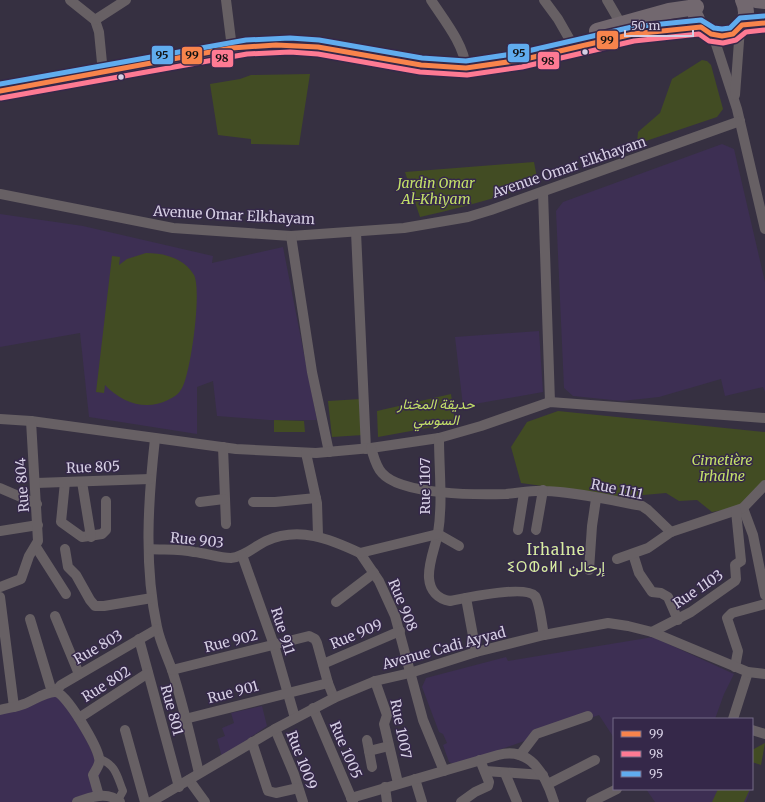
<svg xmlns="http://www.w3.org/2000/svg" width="765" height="802" viewBox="0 0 765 802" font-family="Merriweather,Vazirmatn,'Noto Sans Tifinagh',serif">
	<rect width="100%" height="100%" fill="#363041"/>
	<g fill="#3d2f53">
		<path d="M722,144L734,149L765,282V392L763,387L725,396L721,379L659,397L622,401L573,396L564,388L556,211L563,202Z"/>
		<path d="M0,214L83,226L213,256L212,263L283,247L317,420H269L217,416L213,381L197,387V434L89,417L80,333L0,347Z"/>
		<path d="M539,331L543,392L463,406L455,337Z"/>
		<path d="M653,637L734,674L724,694L715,719H614V738L599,715L456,765L449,762L443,745L447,743L443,734L439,732L422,687L426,678L506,657L508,661Z"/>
		<path d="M54,694L68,701L101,771L98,781L99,788L87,802H0V714Z"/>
		<path d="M262,706L267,726L222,757L217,739L225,736L222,728L234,723L231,713Z"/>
		<path d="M646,789H751L746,802H655Z"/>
	</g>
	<g fill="#424c23">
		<path d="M702,60L707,61L711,65L723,109L717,117L637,144L638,132L660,113L672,79Z"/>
		<path d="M310,74L299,145L251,144V139L218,135L210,84L240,79L251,75Z"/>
		<path d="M534,162L538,183C500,198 460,208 420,217L405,172Z"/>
		<path d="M146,253C164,253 184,258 194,275C202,290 191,372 182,388C179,394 174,397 168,400C146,411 122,403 105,385L104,393L96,392L112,256L120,257L119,265L127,259Z"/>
		<path d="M451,394L455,423L378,437L377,411Z"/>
		<path d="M361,399L363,435L332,437L328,401Z"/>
		<path d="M558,411L765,432V480L752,497L739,507L712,512L697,500L679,501L666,493L621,497L521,483L511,447L527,422Z"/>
		<path d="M274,420L304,421L305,432H274Z"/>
		<path d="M765,743L761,765L752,762V750Z"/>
		<path d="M718,789H750L744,802H712Z"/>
	</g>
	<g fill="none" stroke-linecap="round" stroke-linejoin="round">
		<path stroke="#676064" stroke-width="8" d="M100,759C116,765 117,776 123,791L118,800"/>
		<g stroke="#676064" stroke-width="10">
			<path d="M70,0L95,20L99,32L103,73"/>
			<path d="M226,0L232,48"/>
			<path d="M431,0C444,20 464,44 466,68"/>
			<path d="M544,0L558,19L574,47"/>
			<path d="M607,0L621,24"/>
			<path d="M95,20L126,0"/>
			<path d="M713,35L737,109L765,229"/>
			<path d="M735,95L740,28"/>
			<path d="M543,192L550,402"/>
			<path d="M0,194L173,228L291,236L404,228L468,217L491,210L740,121"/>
			<path d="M356,232L366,449"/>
			<path d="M291,236L312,372L329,452"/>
			<path d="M0,419L31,421L236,449L316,453L371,448L439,438L481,426L550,402L765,418"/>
			<path d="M439,438C439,469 443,502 438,533C435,548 428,563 429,578C430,591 438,599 450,601C465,598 525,585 535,596C540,603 542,627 544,635"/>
			<path d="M155,439C148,501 144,566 157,627C160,642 167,656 172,670C183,704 191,739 199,773"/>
			<path d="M223,447L226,524"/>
			<path d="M371,448C374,457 376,467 382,473C401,495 478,495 506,494C519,493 533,490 545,491C577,492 610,500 642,506L648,510L671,532"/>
			<path d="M306,453L317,503L318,535"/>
			<path d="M65,482L61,522L82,537L102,534L106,530V501"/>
			<path d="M82,482L91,537"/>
			<path d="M36,483L150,479"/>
			<path d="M0,488L37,504"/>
			<path d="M200,502L224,499"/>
			<path d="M253,502H275L316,498"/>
			<path d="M743,508L753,535L765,595"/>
			<path d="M518,530L524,493"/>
			<path d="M536,530L543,490"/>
			<path d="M0,531L38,525"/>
			<path d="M438,534L459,546"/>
			<path d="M36,547L66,594"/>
			<path d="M65,549L68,567L76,575L90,600L95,606H104L152,598"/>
			<path d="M149,549C164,550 180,549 194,552C206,553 219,558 231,558C244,557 255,546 266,541C299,526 330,539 360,553"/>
			<path d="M360,553L379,581L395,616L423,720L444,771"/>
			<path d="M360,553L438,534"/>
			<path d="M633,554L639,573L652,592L661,593L668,597L678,620"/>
			<path d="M242,555L274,645L295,718"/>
			<path d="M617,559L648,548L671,532L743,508L765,485"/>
			<path d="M589,570L592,526L596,499"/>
			<path d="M0,587L21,579L29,556L38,541L31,421"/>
			<path d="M0,597L14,707"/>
			<path d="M466,598L476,652"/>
			<path d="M336,602L374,573"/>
			<path d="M55,616L79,674"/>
			<path d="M30,619L52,692"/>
			<path d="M652,632L691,612L735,581L736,579L735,565L741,561L736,511"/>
			<path d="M139,639L179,787"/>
			<path d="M323,664L400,631"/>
			<path d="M735,667L738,651L727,618L732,613L765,604"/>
			<path d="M172,670L309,636L315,639L317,643L328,683L334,698"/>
			<path d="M375,681L387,715L384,724L398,783"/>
			<path d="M55,692L61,685L157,629"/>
			<path d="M313,708L353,802"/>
			<path d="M0,710C8,708 16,707 24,704C33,701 46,691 56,692C67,694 97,746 99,758C101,764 96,769 93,775L99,796"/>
			<path d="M79,718L148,673"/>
			<path d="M185,719L328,683"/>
			<path d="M733,719L748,672"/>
			<path d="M275,729L294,774L303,802"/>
			<path d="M125,730L145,802"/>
			<path d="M752,730L765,734"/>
			<path d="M367,740L372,767"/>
			<path d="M252,742L268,791L276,793L298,788"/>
			<path d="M369,751L389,746"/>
			<path d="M520,755L536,734L588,716"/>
			<path d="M485,771L543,775"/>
			<path d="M505,773L517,802"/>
			<path d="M415,779L422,802"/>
			<path d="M189,780L205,802"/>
			<path d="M548,784L595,760"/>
			<path d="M385,787L387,802"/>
			<path d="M351,798L498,755C531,746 546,776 554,802"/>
			<path d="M77,802C90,797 108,791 120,802"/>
			<path d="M151,802L275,729L334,698L375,681L410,673L476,652L544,635L608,623L628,626L652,632L748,672L765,674"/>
			<path d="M461,802L475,792L488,786L489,782L480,760"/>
			<path d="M591,802L617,789"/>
		</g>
		<g stroke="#72686f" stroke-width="16">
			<path d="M756,0L765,1"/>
			<path d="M696,17C706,53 759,35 743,0"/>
			<path d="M742,25L765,23"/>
			<path d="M597,31L669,11L696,7"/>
			<path d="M0,91L232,48C271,44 309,44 347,51C386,58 425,70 466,68C516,66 562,48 611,38C640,31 670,29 701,27"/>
		</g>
		<defs>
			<path id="bus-1" d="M0,91L232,48L276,45L318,47L421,65L466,68L521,60L633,34L701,27L711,34L722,36L733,34L742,25L765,23"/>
			<path id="bus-2" d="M1,98L247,54L290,52L318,54L420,72L467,75L522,67L634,41L699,34L709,41L723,43L736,40L746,32L765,30"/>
			<path id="bus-3" d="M0,84L246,40L290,38L319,40L422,58L466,61L519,53L632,27L701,20L714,28L722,29L730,28L740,18L764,16"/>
		</defs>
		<use href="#bus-1" stroke="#352849" stroke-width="8"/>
		<use href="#bus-2" stroke="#352849" stroke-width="8"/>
		<use href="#bus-3" stroke="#352849" stroke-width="8"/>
		<use href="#bus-1" stroke="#f8844c" stroke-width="5"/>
		<use href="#bus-2" stroke="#fe7a93" stroke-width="5"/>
		<use href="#bus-3" stroke="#60acee" stroke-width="5"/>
	</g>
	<g fill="#d6cfe4" stroke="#352849" stroke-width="1.5">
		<circle cx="585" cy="52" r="3.5"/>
		<circle cx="121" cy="77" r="3.5"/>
	</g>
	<g text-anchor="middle" stroke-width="3" stroke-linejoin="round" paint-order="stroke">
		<g font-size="14" fill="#d6cfe4" stroke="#352849">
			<text transform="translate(569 167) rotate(-19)" y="5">Avenue Omar Elkhayam</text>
			<text transform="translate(234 215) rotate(3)" y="5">Avenue Omar Elkhayam</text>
			<text transform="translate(93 467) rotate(-2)" y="5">Rue 805</text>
			<text transform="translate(22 485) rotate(-94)" y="5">Rue 804</text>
			<text transform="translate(425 486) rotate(-90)" y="5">Rue 1107</text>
			<text transform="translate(617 489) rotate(12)" y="5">Rue 1111</text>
			<text transform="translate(197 540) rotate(6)" y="5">Rue 903</text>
			<text transform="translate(698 589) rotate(-34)" y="5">Rue 1103</text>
			<text transform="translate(403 605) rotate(68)" y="5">Rue 908</text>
			<text transform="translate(283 631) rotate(72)" y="5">Rue 911</text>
			<text transform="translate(356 634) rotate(-23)" y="5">Rue 909</text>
			<text transform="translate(231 641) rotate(-14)" y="5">Rue 902</text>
			<text transform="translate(98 647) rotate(-30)" y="5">Rue 803</text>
			<text transform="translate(444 648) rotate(-15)" y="5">Avenue Cadi Ayyad</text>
			<text transform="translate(106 684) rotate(-32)" y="5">Rue 802</text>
			<text transform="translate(233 692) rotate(-15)" y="5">Rue 901</text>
			<text transform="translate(172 710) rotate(75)" y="5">Rue 801</text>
			<text transform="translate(401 729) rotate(79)" y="5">Rue 1007</text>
			<text transform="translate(346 750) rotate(67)" y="5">Rue 1005</text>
			<text transform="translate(302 760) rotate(69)" y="5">Rue 1009</text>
		</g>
		<g font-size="14" font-style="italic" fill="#c3e068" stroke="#352849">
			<text x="436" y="188">Jardin Omar<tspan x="436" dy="16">Al-Khiyam</tspan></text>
			<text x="436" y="409">حديقة المختار<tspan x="436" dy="16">السوسي</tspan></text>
			<text x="722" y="465">Cimetière<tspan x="722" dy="16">Irhalne</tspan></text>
		</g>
		<g font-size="15" letter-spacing="1" fill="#d7eca1" stroke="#352849">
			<text x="556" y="555">Irhalne<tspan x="556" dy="17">ⵉⵔⵀⴰⵍⵏ إرحالن</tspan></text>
		</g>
	</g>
	<g stroke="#352849" stroke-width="1.5">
		<rect x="596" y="30" width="23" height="20" rx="4" fill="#f8844c"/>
		<rect x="507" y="43" width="23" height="20" rx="4" fill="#60acee"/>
		<rect x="151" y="45" width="23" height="20" rx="4" fill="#60acee"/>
		<rect x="181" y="46" width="22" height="19" rx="4" fill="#f8844c"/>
		<rect x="211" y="49" width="23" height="19" rx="4" fill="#fe7a93"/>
		<rect x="537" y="51" width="23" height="19" rx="4" fill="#fe7a93"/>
	</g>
	<g font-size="11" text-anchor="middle" font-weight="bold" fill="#111">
		<text x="607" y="44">99</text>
		<text x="519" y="57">95</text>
		<text x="162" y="59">95</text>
		<text x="192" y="59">99</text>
		<text x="222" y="62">98</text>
		<text x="548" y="65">98</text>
	</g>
	<rect x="613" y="718" width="140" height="72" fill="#352849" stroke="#756b87"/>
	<rect x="621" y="731" width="20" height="6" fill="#f8844c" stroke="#756b87"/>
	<text x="649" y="738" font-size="12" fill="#d6cfe4">99</text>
	<rect x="621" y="751" width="20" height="6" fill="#fe7a93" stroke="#756b87"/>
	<text x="649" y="758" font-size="12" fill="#d6cfe4">98</text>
	<rect x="621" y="771" width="20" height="6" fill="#60acee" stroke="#756b87"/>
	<text x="649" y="778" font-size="12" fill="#d6cfe4">95</text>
	<path d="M625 30v6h68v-6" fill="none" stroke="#d6cfe4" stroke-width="2"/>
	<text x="631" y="30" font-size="12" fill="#d6cfe4" stroke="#352849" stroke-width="3" paint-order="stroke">50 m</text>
</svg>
